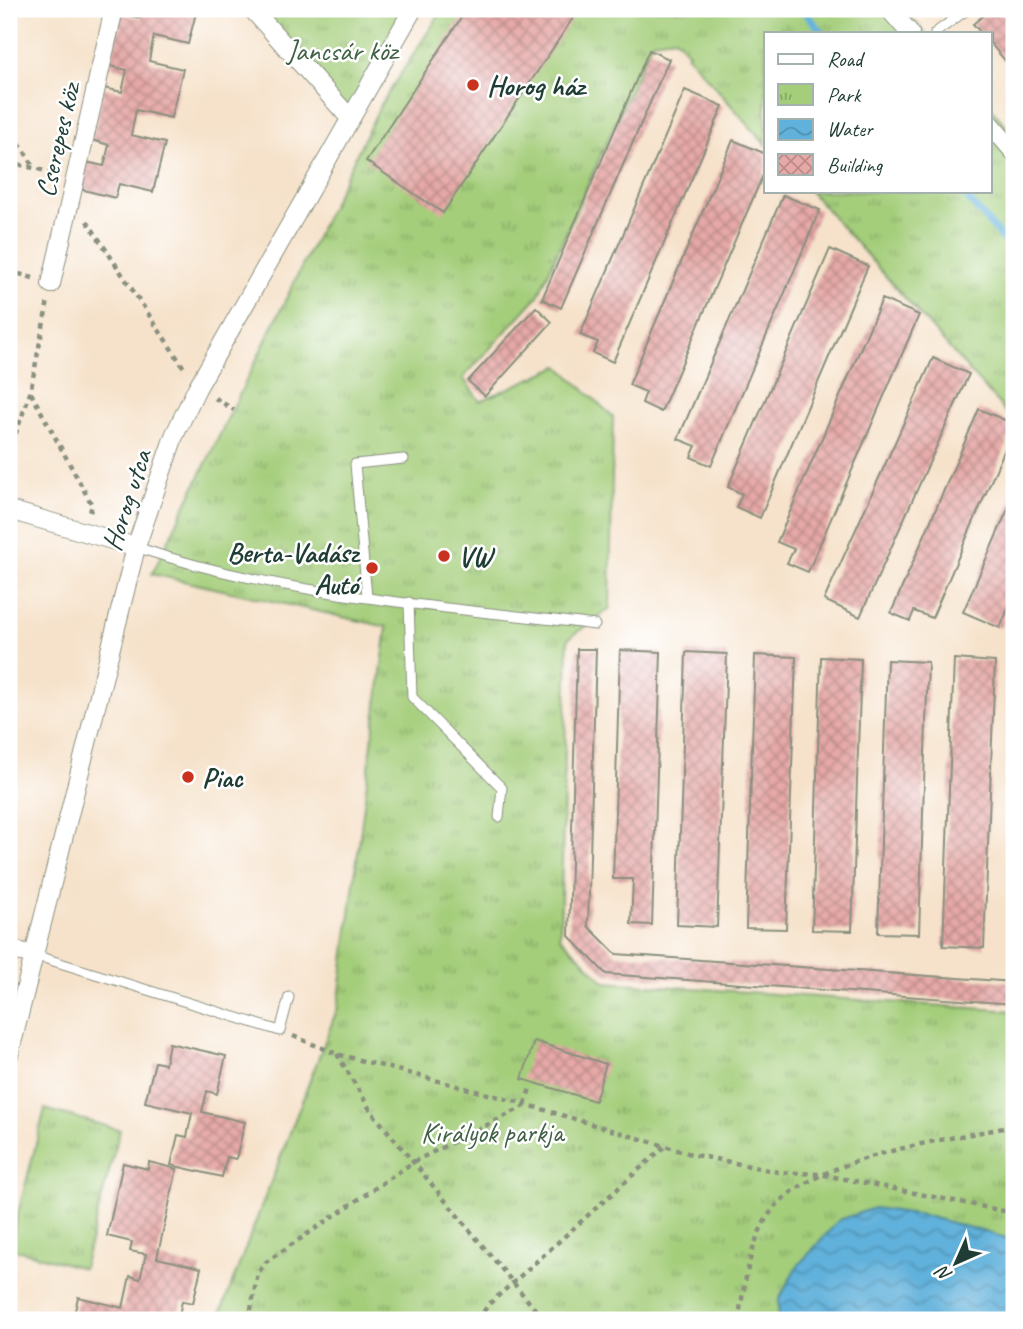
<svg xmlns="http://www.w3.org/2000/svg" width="1023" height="1329" viewBox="0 0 1023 1329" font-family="Caveat,sans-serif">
	<defs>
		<pattern id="park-tufts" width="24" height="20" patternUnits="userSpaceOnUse" patternTransform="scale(1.75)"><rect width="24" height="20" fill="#a4ce7a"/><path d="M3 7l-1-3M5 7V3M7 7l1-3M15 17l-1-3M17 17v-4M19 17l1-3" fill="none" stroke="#85a865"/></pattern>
		<pattern id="water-waves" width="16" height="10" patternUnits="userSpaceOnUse" patternTransform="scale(1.75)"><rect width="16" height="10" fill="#60b1db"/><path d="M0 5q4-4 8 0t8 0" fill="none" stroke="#4f91b2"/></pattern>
		<pattern id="building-cross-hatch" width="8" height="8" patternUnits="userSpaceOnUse" patternTransform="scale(1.75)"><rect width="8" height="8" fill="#e6a9a7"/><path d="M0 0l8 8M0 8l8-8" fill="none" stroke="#ba8b89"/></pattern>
	</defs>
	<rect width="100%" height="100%" fill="#fff"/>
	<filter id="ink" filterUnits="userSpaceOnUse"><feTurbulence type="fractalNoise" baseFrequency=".0143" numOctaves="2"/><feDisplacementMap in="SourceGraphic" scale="14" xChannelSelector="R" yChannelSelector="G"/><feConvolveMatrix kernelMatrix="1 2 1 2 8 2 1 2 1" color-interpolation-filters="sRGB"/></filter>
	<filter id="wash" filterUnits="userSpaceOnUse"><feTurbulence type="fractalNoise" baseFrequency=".00686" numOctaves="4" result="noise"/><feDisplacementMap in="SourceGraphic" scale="28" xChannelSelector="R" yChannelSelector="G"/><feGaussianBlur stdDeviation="1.57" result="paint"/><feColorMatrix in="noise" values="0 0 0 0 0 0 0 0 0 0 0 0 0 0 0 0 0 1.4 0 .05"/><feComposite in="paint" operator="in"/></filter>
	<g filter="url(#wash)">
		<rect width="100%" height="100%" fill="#f6e2ca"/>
		<g fill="url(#park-tufts)" stroke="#628657" stroke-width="2">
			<path d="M252,9H413L349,117Z"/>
			<path d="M443,9H904L925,33H766V145L687,55L689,53L675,38L652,41L538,296L463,378L480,401L559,366L613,417L610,608L568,639L560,937L605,982L1014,1011V1320H218L338,1007L387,627L152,574L380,106Z"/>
			<path d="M990,107L1014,135V421L810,191H990Z"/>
			<path d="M45,1109L120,1130L83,1268L9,1248Z"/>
		</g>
		<path fill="url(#water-waves)" stroke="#407788" stroke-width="2" d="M874,1208L923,1215L1014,1240V1320H778L779,1300L795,1269L839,1220Z"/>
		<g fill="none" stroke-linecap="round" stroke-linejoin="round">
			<g stroke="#60b1db" stroke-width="7">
				<path d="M802,9L823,33"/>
				<path d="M961,191L1014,252"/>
			</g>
		</g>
		<g id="blocks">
			<g fill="url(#building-cross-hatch)">
				<path d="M142,9H197L188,44L154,36L151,50L149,61L183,69L171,118L136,110L131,135L165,143L153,192L119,184L115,198L80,189L86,162L104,166L109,145L92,140L104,88L122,92L127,70L110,66L122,14L140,18Z"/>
				<path d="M467,9H579L443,213L366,161Z"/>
				<path d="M991,9H1014V71L990,43V33H981L973,24Z"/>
				<path d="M649,50L669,59L561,308L542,299Z"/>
				<path d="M685,90L723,106L613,362L593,353L598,342L580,335Z"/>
				<path d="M733,140L766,154V168L661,412L642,403L646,392L629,385Z"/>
				<path d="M783,195L820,210L711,466L691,457L696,446L678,439Z"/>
				<path d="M830,249L868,266L760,518L736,507L742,494L728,487Z"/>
				<path d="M882,299L919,315L808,572L787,563L794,549L777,542Z"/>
				<path d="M536,307L552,322L485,396L468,381Z"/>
				<path d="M933,358L969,374L860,617L824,600Z"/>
				<path d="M979,409L1014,424V428L932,618L914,611L910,621L891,613Z"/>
				<path d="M1014,495V595L1000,628L963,612Z"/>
				<path d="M577,649H596L588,926L616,954L1014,982V1004L606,974L569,936Z"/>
				<path d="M620,650L661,652L652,925L631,924L633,879H613Z"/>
				<path d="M686,652L727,654L717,927L677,925Z"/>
				<path d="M755,655L796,657L786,929L746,928Z"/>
				<path d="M821,657L861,659L852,931L812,930Z"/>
				<path d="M954,659L995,662L984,948L943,946Z"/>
				<path d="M887,660L928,662L919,934L878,933Z"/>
				<path d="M1012,883H1014V948L1009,947Z"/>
				<path d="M534,1041L606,1064L595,1101L522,1079Z"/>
				<path d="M169,1043L226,1056L217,1094L207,1091L202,1112L245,1122L236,1159L227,1157L222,1177L171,1165L178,1135L187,1137L192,1113L145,1102L155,1062L165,1064Z"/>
				<path d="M149,1162L177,1169L157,1258L201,1268L193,1303L182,1301L178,1320H160L134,1314L132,1320H73L78,1297L123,1308L130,1276L140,1279L146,1254L130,1251L132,1242L107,1236L123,1163L148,1169Z"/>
			</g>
		</g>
	</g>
	<g filter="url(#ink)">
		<use href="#blocks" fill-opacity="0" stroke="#8a907f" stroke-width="2"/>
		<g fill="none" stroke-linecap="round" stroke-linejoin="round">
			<defs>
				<g id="lane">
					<path d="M935,33L968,9"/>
					<path d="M136,547C283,597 442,606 595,625"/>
					<path d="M367,597L355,464L404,459"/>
					<path d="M409,602L412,697L502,788L499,817"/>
					<path d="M34,955L280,1031L289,997"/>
				</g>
				<g id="street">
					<path d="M252,9L349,117"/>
					<path d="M889,9L910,33"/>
					<path d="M990,124L1014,152"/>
					<path d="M51,284L114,9"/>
					<path d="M9,510L136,547"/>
					<path d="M9,949L34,955"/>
					<path d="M9,1055L136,547L174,436L197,388L413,9"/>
				</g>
			</defs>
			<use href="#lane" stroke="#8a907f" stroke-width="11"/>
			<use href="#street" stroke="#8a907f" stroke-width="20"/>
			<g stroke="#8a907f" stroke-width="4.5" stroke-dasharray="5 5" stroke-linecap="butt">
				<path d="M9,18L19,9"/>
				<path d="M9,126L34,167"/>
				<path d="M9,162L58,174"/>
				<path d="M87,221L186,371"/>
				<path d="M9,271L33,278"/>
				<path d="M31,393L92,505L89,516"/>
				<path d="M215,398L234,410"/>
				<path d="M9,453L30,393L48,301"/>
				<path d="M293,1036L337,1054L525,1104L691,1154L778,1172L820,1174L1014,1213"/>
				<path d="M337,1054L371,1111L544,1320"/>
				<path d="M525,1104L531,1085"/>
				<path d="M249,1320L258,1273L266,1262L415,1161L527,1105"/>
				<path d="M478,1320L488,1305L664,1147"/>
				<path d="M738,1320C745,1285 749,1243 770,1213C811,1157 949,1139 1014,1126"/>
			</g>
			<use href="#lane" stroke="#fff" stroke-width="9"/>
			<use href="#street" stroke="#fff" stroke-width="18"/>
		</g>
	</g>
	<g fill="#c8321e" stroke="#fff" stroke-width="2.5">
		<circle cx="473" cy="85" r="7"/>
		<circle cx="444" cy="556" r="7"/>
		<circle cx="372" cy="568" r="7"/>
		<circle cx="188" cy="777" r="7"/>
	</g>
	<g text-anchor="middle" stroke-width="5" stroke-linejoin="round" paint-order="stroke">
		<g font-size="28" fill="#406146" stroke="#fff">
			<text x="342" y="60">Jancsár köz</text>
			<text x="492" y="1142">Királyok parkja</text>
		</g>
		<g font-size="28" font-weight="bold" fill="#1f3d34" stroke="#fff" text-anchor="start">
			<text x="487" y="95">Horog ház</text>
			<text x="358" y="562" text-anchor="end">Berta-Vadász<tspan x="358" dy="32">Autó</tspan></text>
			<text x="458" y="566">VW</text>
			<text x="202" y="787">Piac</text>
		</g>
		<g font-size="28" fill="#1f3d34" stroke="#fff">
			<text transform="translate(57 140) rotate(-77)" y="10">Cserepes köz</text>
			<text transform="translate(126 500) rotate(-72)" y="10">Horog utca</text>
		</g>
	</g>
	<rect width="1023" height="1329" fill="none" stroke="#fff" stroke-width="35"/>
	<rect x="764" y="32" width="228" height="161" fill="#ffffff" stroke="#a5b1ae" stroke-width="2"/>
	<rect x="778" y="54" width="35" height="10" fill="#ffffff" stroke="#a5b1ae" stroke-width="2"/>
	<text x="827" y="66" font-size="21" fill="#1f3d34">Road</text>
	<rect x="778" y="84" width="35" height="21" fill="url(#park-tufts)" stroke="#a5b1ae" stroke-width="2"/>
	<text x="827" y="102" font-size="21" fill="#1f3d34">Park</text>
	<rect x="778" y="119" width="35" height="21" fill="url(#water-waves)" stroke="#a5b1ae" stroke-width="2"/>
	<text x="827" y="136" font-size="21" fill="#1f3d34">Water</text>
	<rect x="778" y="154" width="35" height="21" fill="url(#building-cross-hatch)" stroke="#a5b1ae" stroke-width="2"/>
	<text x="827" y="172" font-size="21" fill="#1f3d34">Building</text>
	<g transform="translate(956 1263) rotate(225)" stroke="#ffffff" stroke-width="5" paint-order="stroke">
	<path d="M0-5L12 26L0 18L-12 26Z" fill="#1f3d34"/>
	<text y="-10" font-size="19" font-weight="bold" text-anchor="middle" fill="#1f3d34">N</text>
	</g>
</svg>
